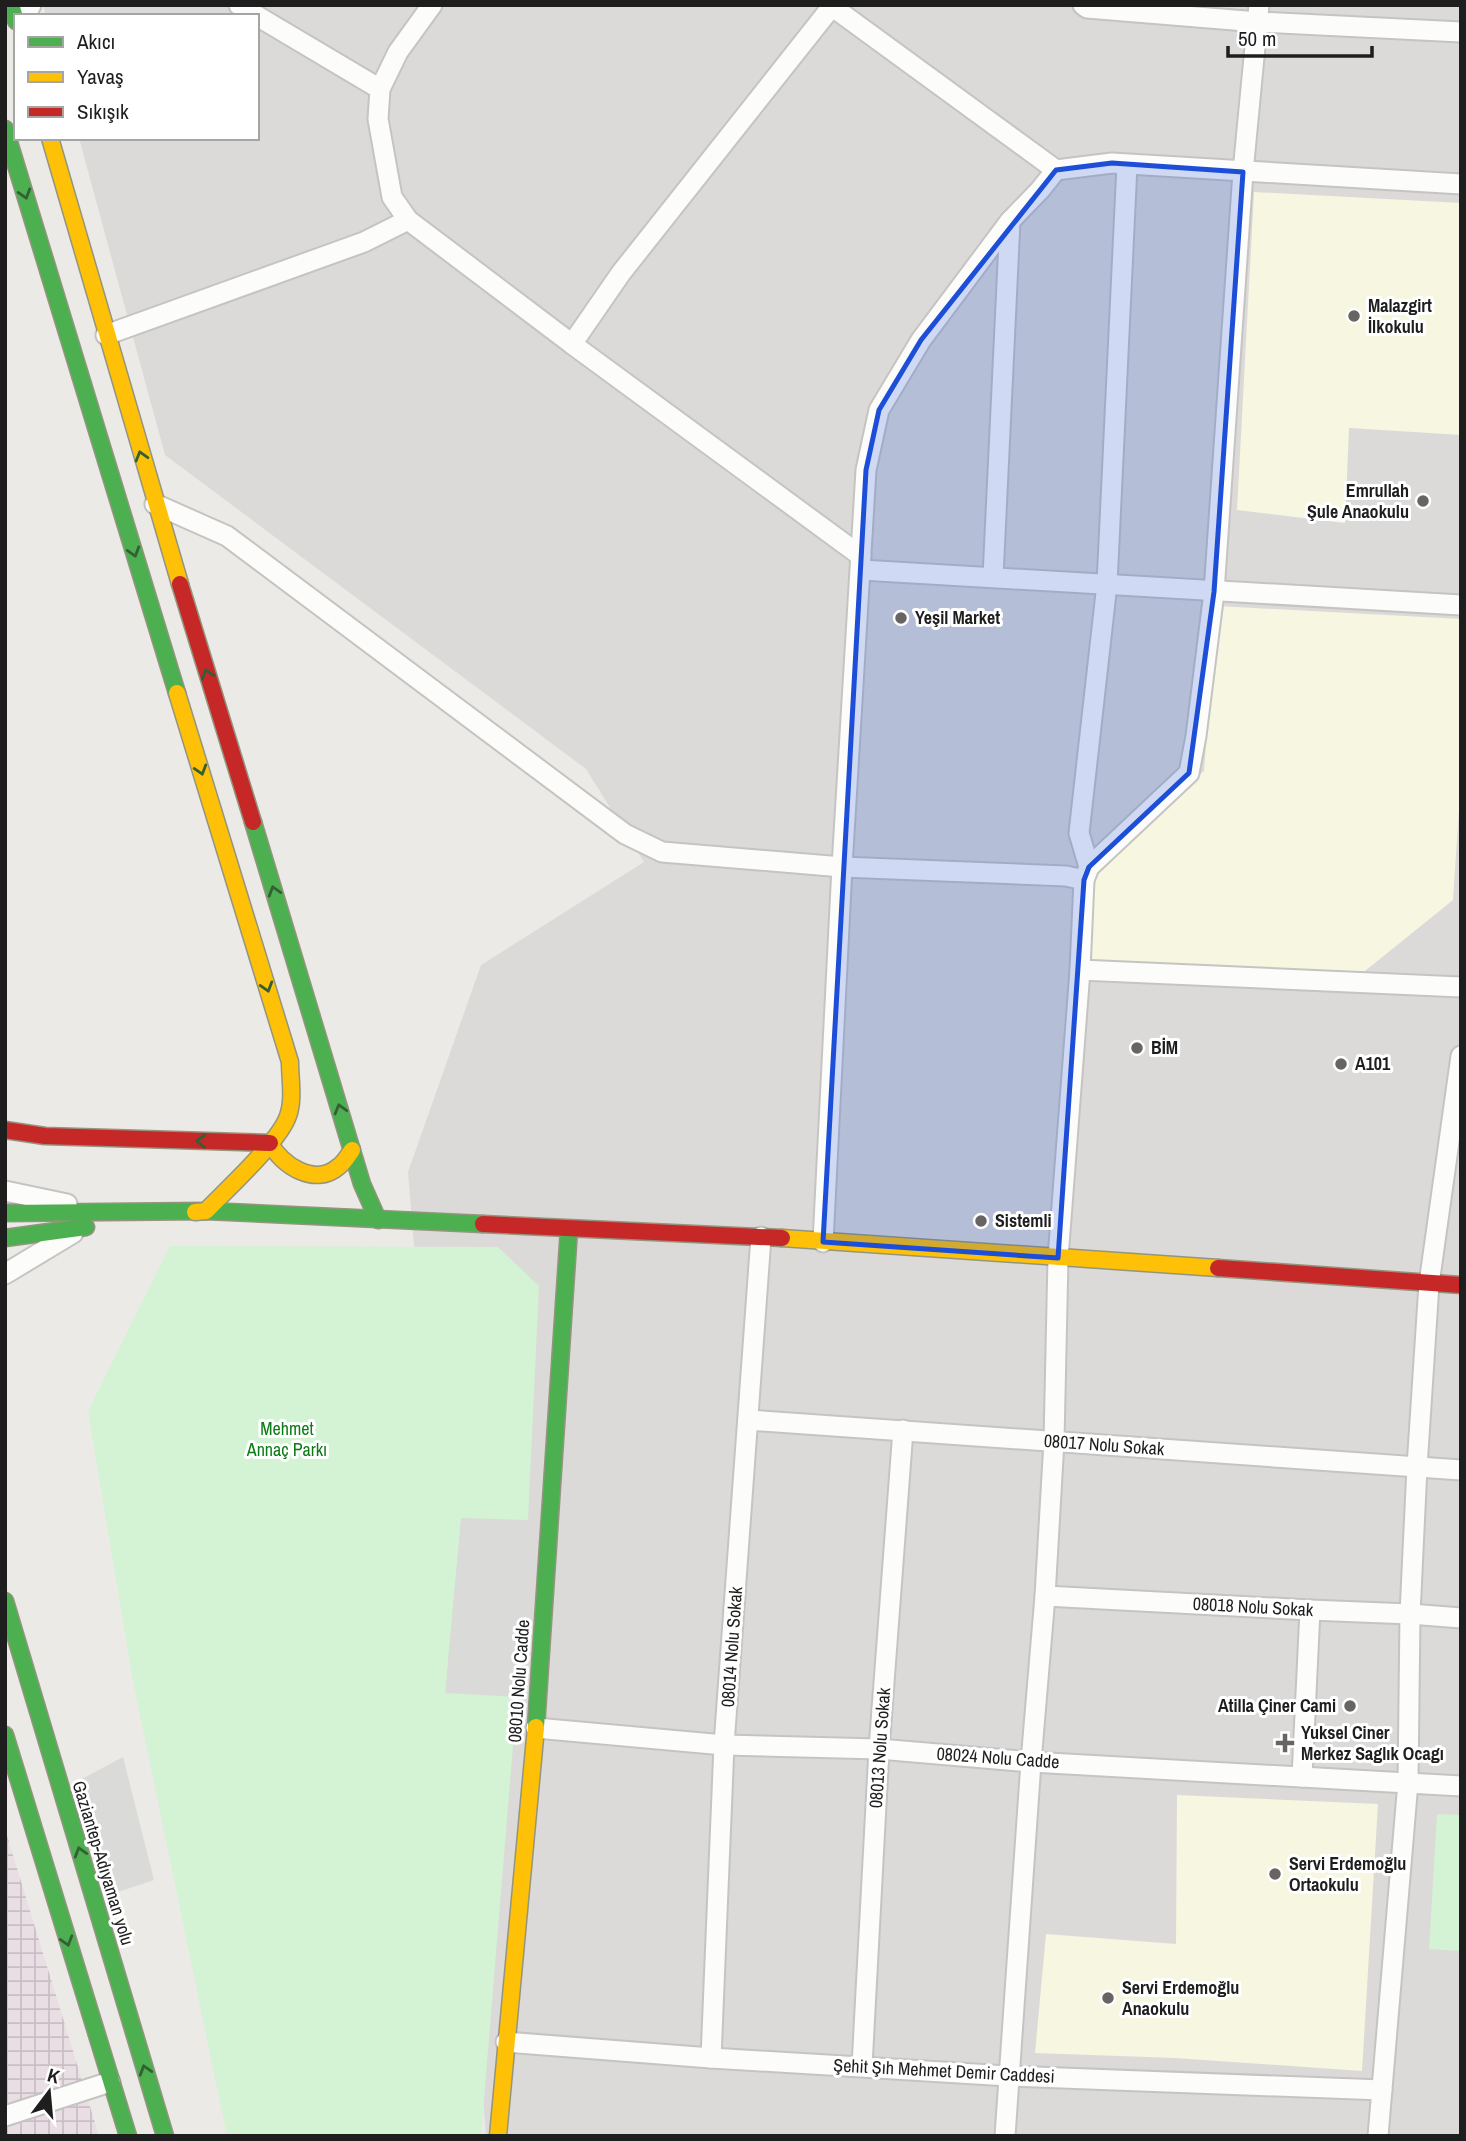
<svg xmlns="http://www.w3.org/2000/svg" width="1466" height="2141" viewBox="0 0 1466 2141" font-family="'Archivo Narrow',sans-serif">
	<defs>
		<pattern id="industrial-grid" width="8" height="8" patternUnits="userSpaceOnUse" patternTransform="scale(1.75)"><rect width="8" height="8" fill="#eadee5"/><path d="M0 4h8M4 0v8" fill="none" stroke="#c8bec4"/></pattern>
	</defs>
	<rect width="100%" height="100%" fill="#eceae7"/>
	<path fill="#dbdad8" d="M43,5H1461V2136H486L408,1172L481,965L644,862L586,769L165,455L79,138H257V16H46Z"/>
	<path fill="url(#industrial-grid)" d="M5,1829L99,2136H5Z"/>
	<g fill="#f6f6e1">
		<path d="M1254,192L1461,203V435L1349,428L1345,523L1237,510Z"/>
		<path d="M1217,606L1461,619V780L1453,900L1360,975L1084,961L1095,865L1204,771Z"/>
		<path d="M1177,1795L1378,1804L1362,2071L1175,2058L1035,2053L1046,1934L1176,1944Z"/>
	</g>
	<g fill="#dadad8">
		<path d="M461,1517L528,1520L517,1697L445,1694Z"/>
		<path d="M123,1757L154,1880L115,1893L78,1781Z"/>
	</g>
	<g fill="#d4f2d4">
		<path d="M170,1246L498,1247L539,1286L528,1520L461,1518L445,1693L517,1697L481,2136H227L133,1681L88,1411Z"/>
		<path d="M1437,1814L1461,1815V1951L1429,1949Z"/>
	</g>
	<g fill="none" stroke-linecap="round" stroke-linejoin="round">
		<defs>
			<g id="street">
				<path d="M239,5L257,16"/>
				<path d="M432,5L398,52L380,89L378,119L392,197L408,220L572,344"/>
				<path d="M830,5L1056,170"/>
				<path d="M833,5L621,273L572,344L861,556"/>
				<path d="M1083,5L1087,8L1258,22L1461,32"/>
				<path d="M25,16L31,5"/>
				<path d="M257,16L380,89"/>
				<path d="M106,335L364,242L408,220"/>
				<path d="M155,504L227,536L625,834L662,852L842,867L1066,876L1084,880"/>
				<path d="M861,570L1461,605"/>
				<path d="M993,577L1010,221"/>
				<path d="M1089,867L1079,833L1107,584L1127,165"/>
				<path d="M1080,970L1461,987"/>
				<path d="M5,1191L67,1204"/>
				<path d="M823,1242L842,867L866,470L879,410L921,340L1010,221L1040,190L1056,170L1112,163L1461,184"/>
				<path d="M5,1274L73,1233"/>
				<path d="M748,1420L1461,1470"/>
				<path d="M1045,1596L1310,1610L1410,1614L1461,1618"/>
				<path d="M536,1728L724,1745L879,1749L1031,1762L1461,1786"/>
				<path d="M1302,1777L1310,1610"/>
				<path d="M506,2042L711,2058L1008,2076L1382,2090"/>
				<path d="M711,2058L724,1745L761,1237"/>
				<path d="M862,2066L879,1749L903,1430"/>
				<path d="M5,2116L110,2082"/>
				<path d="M1005,2136L1031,1762L1045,1596L1054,1441L1058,1258L1080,970L1084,880L1089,867L1189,773L1196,736L1214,592L1243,172L1259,5"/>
				<path d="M1378,2136L1408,1782L1410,1614L1417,1467L1429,1284L1461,1056"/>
			</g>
			<g id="fast">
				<path d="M11,5L16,21"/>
				<path d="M5,129L177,693"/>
				<path d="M253,822L362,1184L378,1220"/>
				<path d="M5,1213L206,1211L483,1224"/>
				<path d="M5,1238L86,1227"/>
				<path d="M5,1601L165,2136"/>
				<path d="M536,1727L569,1229"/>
				<path d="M5,1735L128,2136"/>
			</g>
			<g id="slow">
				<path d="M50,138L180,584"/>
				<path d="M177,693L290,1062C290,1079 294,1100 288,1116C279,1142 226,1190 206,1211L195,1212"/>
				<path d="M270,1143C281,1165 315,1187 338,1167C344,1163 348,1156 352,1150"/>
				<path d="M782,1238L1218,1268"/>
				<path d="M498,2136L536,1727"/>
			</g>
			<g id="jam">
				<path d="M180,584L253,822"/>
				<path d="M5,1130L45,1136L270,1143"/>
				<path d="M483,1224L782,1238"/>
				<path d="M1218,1268L1461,1285"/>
			</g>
		</defs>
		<use href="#street" stroke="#c5c4c3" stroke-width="23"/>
		<use href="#fast" stroke="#94957f" stroke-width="19"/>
		<use href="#slow" stroke="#94957f" stroke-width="19"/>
		<use href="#jam" stroke="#94957f" stroke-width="19"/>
		<use href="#street" stroke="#fcfcfb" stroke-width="19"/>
		<use href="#fast" stroke="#4caf50" stroke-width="16"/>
		<use href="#slow" stroke="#ffc107" stroke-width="16"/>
		<use href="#jam" stroke="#c62828" stroke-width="16"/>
	</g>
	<defs><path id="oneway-chevron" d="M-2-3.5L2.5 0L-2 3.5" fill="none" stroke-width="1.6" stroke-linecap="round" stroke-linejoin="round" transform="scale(1.75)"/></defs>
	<g stroke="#335f34">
		<use href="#oneway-chevron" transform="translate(25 194) rotate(73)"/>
		<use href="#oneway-chevron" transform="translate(141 456) rotate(-106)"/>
		<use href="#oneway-chevron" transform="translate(134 552) rotate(73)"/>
		<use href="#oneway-chevron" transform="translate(207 674) rotate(-107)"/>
		<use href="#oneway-chevron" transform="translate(201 770) rotate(73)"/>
		<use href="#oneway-chevron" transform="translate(274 891) rotate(-107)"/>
		<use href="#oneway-chevron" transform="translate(267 987) rotate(73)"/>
		<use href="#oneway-chevron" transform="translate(340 1109) rotate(-106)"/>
		<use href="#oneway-chevron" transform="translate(201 1141) rotate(-178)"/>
		<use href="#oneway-chevron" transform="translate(80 1852) rotate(-107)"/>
		<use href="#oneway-chevron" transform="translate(67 1941) rotate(73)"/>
		<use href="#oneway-chevron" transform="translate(145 2070) rotate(-107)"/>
	</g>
	<path fill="#1d4ed8" fill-opacity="0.2" stroke="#1d4ed8" stroke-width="5" stroke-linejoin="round" d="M1112,163L1243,172L1214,592L1189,773L1089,867L1084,880L1058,1258L823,1242L866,470L879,410L921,340L1056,170Z"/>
	<g fill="#666564" stroke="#fff" stroke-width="2.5">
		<circle cx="1354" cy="316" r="7"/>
		<circle cx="1423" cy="501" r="7"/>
		<circle cx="901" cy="618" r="7"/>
		<circle cx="1137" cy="1048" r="7"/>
		<circle cx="1341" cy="1064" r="7"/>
		<circle cx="981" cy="1221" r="7"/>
		<circle cx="1350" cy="1706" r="7"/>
		<path d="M1281.5 1732.5h7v7h7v7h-7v7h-7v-7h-7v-7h7z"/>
		<circle cx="1275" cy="1874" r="7"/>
		<circle cx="1108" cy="1998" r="7"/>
	</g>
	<g text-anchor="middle" stroke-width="6" stroke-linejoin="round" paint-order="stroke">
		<g font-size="18" font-weight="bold" fill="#1e1e1e" stroke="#fff" text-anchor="start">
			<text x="1368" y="312">Malazgirt<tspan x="1368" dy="21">İlkokulu</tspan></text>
			<text x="1409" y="497" text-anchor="end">Emrullah<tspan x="1409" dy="21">Şule Anaokulu</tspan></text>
			<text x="915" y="624">Yeşil Market</text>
			<text x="1151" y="1054">BİM</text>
			<text x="1355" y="1070">A101</text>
			<text x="995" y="1227">Sistemli</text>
			<text x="1336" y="1712" text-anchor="end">Atilla Çiner Cami</text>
			<text x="1301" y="1739">Yuksel Ciner<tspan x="1301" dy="21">Merkez Saglık Ocagı</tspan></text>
			<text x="1289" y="1870">Servi Erdemoğlu<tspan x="1289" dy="21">Ortaokulu</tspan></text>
			<text x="1122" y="1994">Servi Erdemoğlu<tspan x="1122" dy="21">Anaokulu</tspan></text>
		</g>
		<g font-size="18" fill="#0c7b16" stroke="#fff">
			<text x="287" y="1435">Mehmet<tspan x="287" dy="21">Annaç Parkı</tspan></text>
		</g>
		<g font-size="18" fill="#1e1e1e" stroke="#fff">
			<text transform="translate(1104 1445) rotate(4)" y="6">08017 Nolu Sokak</text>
			<text transform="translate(1253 1607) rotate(3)" y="6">08018 Nolu Sokak</text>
			<text transform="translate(732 1647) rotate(-86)" y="6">08014 Nolu Sokak</text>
			<text transform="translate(519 1681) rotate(-86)" y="6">08010 Nolu Cadde</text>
			<text transform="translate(880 1748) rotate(-86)" y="6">08013 Nolu Sokak</text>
			<text transform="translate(998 1758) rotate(4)" y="6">08024 Nolu Cadde</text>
			<text transform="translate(103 1863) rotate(73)" y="6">Gaziantep-Adıyaman yolu</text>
			<text transform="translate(944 2071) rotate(3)" y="6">Şehit Şıh Mehmet Demir Caddesi</text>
		</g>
	</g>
	<rect width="1466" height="2141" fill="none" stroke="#1e1e1e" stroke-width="14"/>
	<rect x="14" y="14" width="245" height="126" fill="#ffffff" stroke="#a5a5a5" stroke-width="2"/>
	<rect x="28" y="37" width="35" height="10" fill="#4caf50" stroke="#a5a5a5" stroke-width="2"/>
	<text x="77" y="49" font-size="21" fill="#1e1e1e">Akıcı</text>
	<rect x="28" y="72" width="35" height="10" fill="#ffc107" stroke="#a5a5a5" stroke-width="2"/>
	<text x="77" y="84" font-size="21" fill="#1e1e1e">Yavaş</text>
	<rect x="28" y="107" width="35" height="10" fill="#c62828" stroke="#a5a5a5" stroke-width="2"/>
	<text x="77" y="119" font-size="21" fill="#1e1e1e">Sıkışık</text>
	<g transform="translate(49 2092) rotate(16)" stroke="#ffffff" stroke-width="5" paint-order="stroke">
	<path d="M0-5L12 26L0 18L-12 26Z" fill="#1e1e1e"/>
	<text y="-10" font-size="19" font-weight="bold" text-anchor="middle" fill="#1e1e1e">K</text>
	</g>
	<path d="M1228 46v10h144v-10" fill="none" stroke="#1e1e1e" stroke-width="3.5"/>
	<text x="1238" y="46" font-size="21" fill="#1e1e1e" stroke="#ffffff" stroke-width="5" paint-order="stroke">50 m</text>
</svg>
